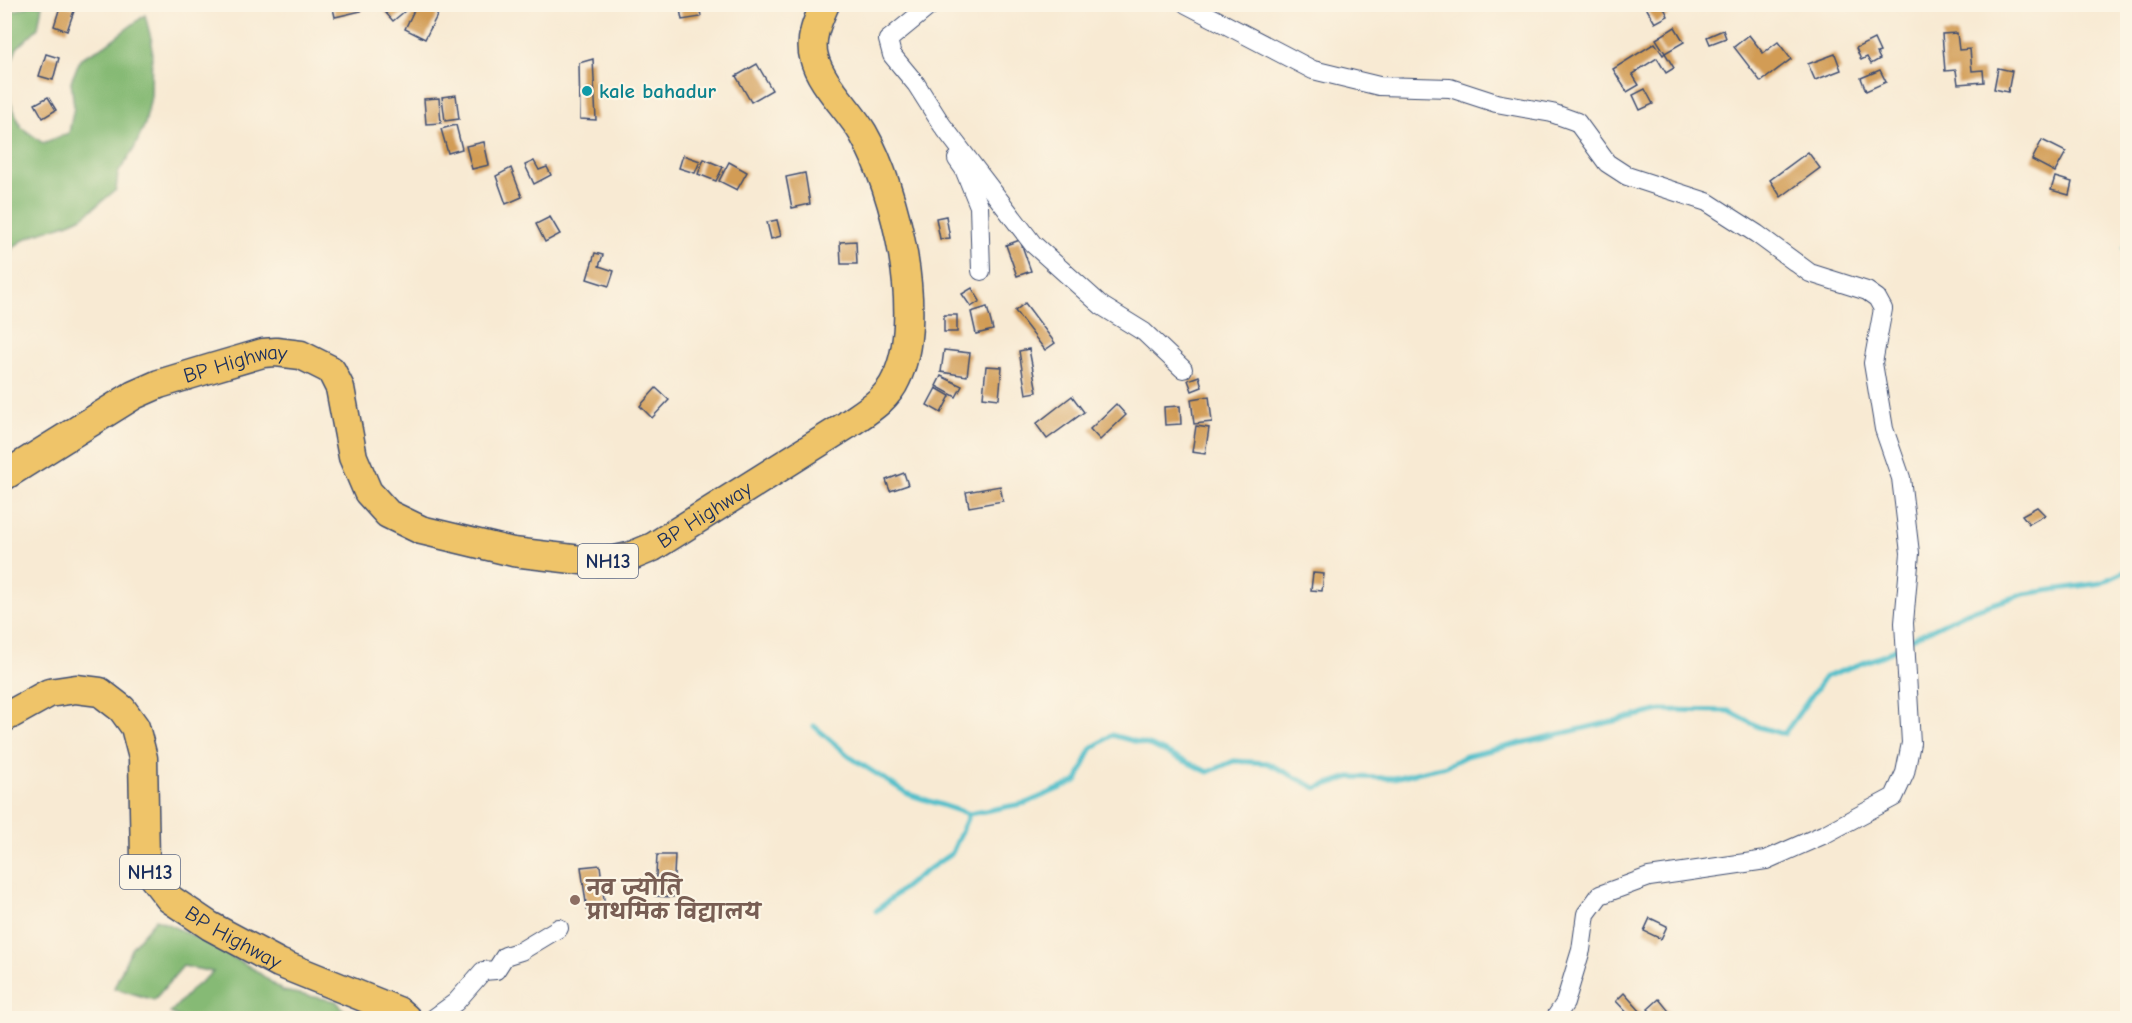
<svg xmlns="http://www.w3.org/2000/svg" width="2132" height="1023" viewBox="0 0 2132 1023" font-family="'Comic Neue','Playpen Sans Deva',sans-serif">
	<rect width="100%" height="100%" fill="#fcf5e5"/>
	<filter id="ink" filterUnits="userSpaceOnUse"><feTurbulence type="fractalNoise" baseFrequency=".0167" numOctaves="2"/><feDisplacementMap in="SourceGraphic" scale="12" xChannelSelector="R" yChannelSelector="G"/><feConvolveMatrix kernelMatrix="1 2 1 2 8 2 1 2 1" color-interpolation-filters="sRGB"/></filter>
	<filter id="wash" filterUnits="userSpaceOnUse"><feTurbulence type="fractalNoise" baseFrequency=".008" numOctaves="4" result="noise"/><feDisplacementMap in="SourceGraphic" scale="24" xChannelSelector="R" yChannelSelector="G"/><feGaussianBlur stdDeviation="1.35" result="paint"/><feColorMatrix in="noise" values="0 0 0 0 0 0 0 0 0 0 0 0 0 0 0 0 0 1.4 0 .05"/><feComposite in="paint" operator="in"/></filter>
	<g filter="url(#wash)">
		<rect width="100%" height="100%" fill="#f8ead3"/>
		<g fill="#86ba75" stroke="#50746a" stroke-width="1.5">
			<path d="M32,5H42L38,28L17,48L7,73L10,101L21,127L43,143L69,133L74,107L71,81L81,58L104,46L145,15L152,42L151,96L145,124L134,149L118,173L116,190C105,198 94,209 82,217C56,232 19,230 5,260V12L17,10Z"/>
			<path d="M156,919L205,941L255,970L283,991L336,1001L348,1015L322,1018H181L170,1013L191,990L213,972L183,966L154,1000L114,988L132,947Z"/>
		</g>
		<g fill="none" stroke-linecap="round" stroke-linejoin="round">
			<g stroke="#52bfca" stroke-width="5">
				<path d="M2124,248L2128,249"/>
				<path d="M1909,640L1967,612L2024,594L2101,583L2128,570"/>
				<path d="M814,726L850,757L908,794L969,814L1026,803L1077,781L1091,749L1112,735L1152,746L1208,772L1234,761L1267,763L1316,788L1350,777L1394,778L1446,766L1466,756L1661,710L1729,711L1759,727L1784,734L1825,677L1887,654L1901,645"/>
				<path d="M876,911L916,878L952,853L969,814"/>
			</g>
		</g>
		<g id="blocks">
			<g fill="#d29c54">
				<path d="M61,4L75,8L67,31L54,26Z"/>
				<path d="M332,4H359L361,11L335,17Z"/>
				<path d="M378,4H399L405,11L393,21Z"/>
				<path d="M417,4H443L425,39L405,29Z"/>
				<path d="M679,4H699L701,17L682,20Z"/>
				<path d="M1644,4H1662L1668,16L1655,23Z"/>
				<path d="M1675,27L1684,42L1665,53L1656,39Z"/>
				<path d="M1723,30L1726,38L1710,44L1707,37Z"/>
				<path d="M1957,33L1959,50L1970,49L1972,71L1983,70L1984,82L1958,84L1956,70L1945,71L1942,34Z"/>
				<path d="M1749,35L1763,53L1778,42L1791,59L1761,82L1734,47Z"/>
				<path d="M1874,39L1880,52L1877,53L1880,59L1871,64L1867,57L1861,60L1856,48Z"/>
				<path d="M1655,43L1663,55L1665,53L1674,68L1666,73L1657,58L1632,74L1639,85L1627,92L1613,69Z"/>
				<path d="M46,54L59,58L53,80L39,76Z"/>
				<path d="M1835,54L1841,70L1815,80L1808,64Z"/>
				<path d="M593,59L596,120L580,119L579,63Z"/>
				<path d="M757,64L772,90L751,102L736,76Z"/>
				<path d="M1998,68L2012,71L2008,92L1994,89Z"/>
				<path d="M1880,70L1886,82L1866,91L1861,78Z"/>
				<path d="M1645,89L1653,104L1640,110L1633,95Z"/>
				<path d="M456,95L459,119L445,121L442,97Z"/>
				<path d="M48,97L56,110L43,118L35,104Z"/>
				<path d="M439,98L441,123L426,124L424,99Z"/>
				<path d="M456,125L462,149L448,153L441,129Z"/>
				<path d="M2042,140L2066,152L2055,172L2032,160Z"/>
				<path d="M484,142L489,165L472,169L466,146Z"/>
				<path d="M1808,152L1820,168L1781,197L1770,180Z"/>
				<path d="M683,155L700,161L695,173L679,168Z"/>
				<path d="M704,159L723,167L716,181L698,174Z"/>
				<path d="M534,161L539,170L547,167L551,175L534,184L525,165Z"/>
				<path d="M729,162L747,172L737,190L719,181Z"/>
				<path d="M511,168L522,197L506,204L496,176Z"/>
				<path d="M805,173L810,204L792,208L786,177Z"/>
				<path d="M2055,177L2072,182L2069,195L2051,190Z"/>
				<path d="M946,216L950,238L940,239L936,218Z"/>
				<path d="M550,217L560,234L545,242L536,224Z"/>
				<path d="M777,220L781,236L771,239L767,222Z"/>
				<path d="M1020,240L1031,271L1017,276L1006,245Z"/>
				<path d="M856,241L857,264H841L840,242Z"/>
				<path d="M595,253L603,255L599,266L614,271L609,286L587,279Z"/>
				<path d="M972,288L980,301L971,307L962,294Z"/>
				<path d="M1025,303L1055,343L1045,350L1015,311Z"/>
				<path d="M987,307L993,330L976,334L971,312Z"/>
				<rect x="944" y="315" width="13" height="17"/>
				<path d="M1029,349L1037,392L1026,394L1019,351Z"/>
				<path d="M944,350L970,353L967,376L941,372Z"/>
				<path d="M986,366L1002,367L999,399L983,397Z"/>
				<path d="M941,376L962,386L956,397L936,386Z"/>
				<path d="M1199,376L1202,387L1192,391L1188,380Z"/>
				<path d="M656,388L669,400L652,418L640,406Z"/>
				<path d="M936,388L950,396L941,413L927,405Z"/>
				<path d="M1072,396L1084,412L1047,439L1036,424Z"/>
				<path d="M1209,396L1212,422L1194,424L1191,399Z"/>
				<path d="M1116,404L1126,415L1100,440L1090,429Z"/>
				<path d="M1180,406L1181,424L1165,425L1164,407Z"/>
				<path d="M1196,426L1209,428L1205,454L1192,452Z"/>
				<path d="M904,473L908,485L890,491L886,480Z"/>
				<path d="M1000,486L1003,501L969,507L966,492Z"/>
				<path d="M2037,507L2045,515L2029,524L2022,515Z"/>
				<path d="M1313,573L1324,574L1322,591L1311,590Z"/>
				<path d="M657,855H675L673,897L655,896Z"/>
				<path d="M600,865L605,908L587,910L581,867Z"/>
				<path d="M1650,918L1667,926L1661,939L1644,931Z"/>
				<path d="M1624,993L1641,1012L1634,1018H1632L1616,1001Z"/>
				<path d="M1659,999L1673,1016L1670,1018H1656L1648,1009Z"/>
			</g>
		</g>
	</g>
	<g filter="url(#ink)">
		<use href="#blocks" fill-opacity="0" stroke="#3c4b70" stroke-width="1.5"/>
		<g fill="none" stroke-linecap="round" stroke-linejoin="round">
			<defs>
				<g id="minor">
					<path d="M932,4L888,40L892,55L916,84L942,125L1033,244L1102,306L1144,332L1183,369"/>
					<path d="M1186,4L1313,70L1379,86L1450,88L1496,103L1552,113L1577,122L1607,163L1627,176L1707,202L1757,234L1810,273L1867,291L1877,298L1883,309L1873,363L1884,429L1901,478L1910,553L1904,623L1911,743L1905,773L1894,797L1825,834L1766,860L1649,877L1600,895L1586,914L1581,950L1565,1003L1555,1018"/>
					<path d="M957,159L964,169L979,206L981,271"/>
					<path d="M434,1018L456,1002L483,971L496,970L505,956L521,951L559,928"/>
				</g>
				<g id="trunk">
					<path id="s1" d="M4,476L134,395L159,384L212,368L263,353L276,352L301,355L331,370L340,388L353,457L368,492L388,514L421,530L513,552L590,561H611L629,557L653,547L847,425C865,412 887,400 896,379C926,317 896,191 863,133C849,109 820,83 814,57C809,39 818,20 825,4"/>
					<path id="s2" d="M4,718L49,693L76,689L100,692L122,709L135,727L143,758L145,859L152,876L170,899L210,926L279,963L398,1011L406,1018"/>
				</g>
			</defs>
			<use href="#minor" stroke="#3c4b70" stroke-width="20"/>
			<use href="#trunk" stroke="#3c4b70" stroke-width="31"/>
			<use href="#minor" stroke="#fff" stroke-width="18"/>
			<use href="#trunk" stroke="#efc469" stroke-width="28"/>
		</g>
	</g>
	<circle fill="#0f9aa8" stroke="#fcf5e5" stroke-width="2" cx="587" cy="91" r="6"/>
	<circle fill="#8d6e63" stroke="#fcf5e5" stroke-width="2" cx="575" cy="900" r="6"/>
	<g text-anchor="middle" stroke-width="4.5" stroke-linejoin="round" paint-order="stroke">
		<g fill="#fcf5e5" stroke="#5e6a86" stroke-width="1.5">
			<rect x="578" y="544" width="60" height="34" rx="4.5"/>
			<rect x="120" y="855" width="60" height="34" rx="4.5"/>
		</g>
		<g font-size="20" font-weight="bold" fill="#1b2f5e">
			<text x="608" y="568">NH13</text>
			<text x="150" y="879">NH13</text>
		</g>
		<g font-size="21" font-weight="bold" fill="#0d838f" stroke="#fcf5e5" text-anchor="start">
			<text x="599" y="98">kale bahadur</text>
		</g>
		<g font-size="21" fill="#1b2f5e" stroke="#fcf5e5">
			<text dy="7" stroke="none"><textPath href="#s1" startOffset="260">BP Highway</textPath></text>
			<text dy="7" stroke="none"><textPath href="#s1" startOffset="854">BP Highway</textPath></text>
			<text dy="7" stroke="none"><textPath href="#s2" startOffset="408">BP Highway</textPath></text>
		</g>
		<g font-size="21" font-weight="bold" fill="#785e54" stroke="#fcf5e5" text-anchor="start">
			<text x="587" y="895">नव ज्योति<tspan x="587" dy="24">प्राथमिक विद्यालय</tspan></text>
		</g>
	</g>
	<rect width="2132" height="1023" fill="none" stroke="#fcf5e5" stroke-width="24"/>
</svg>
